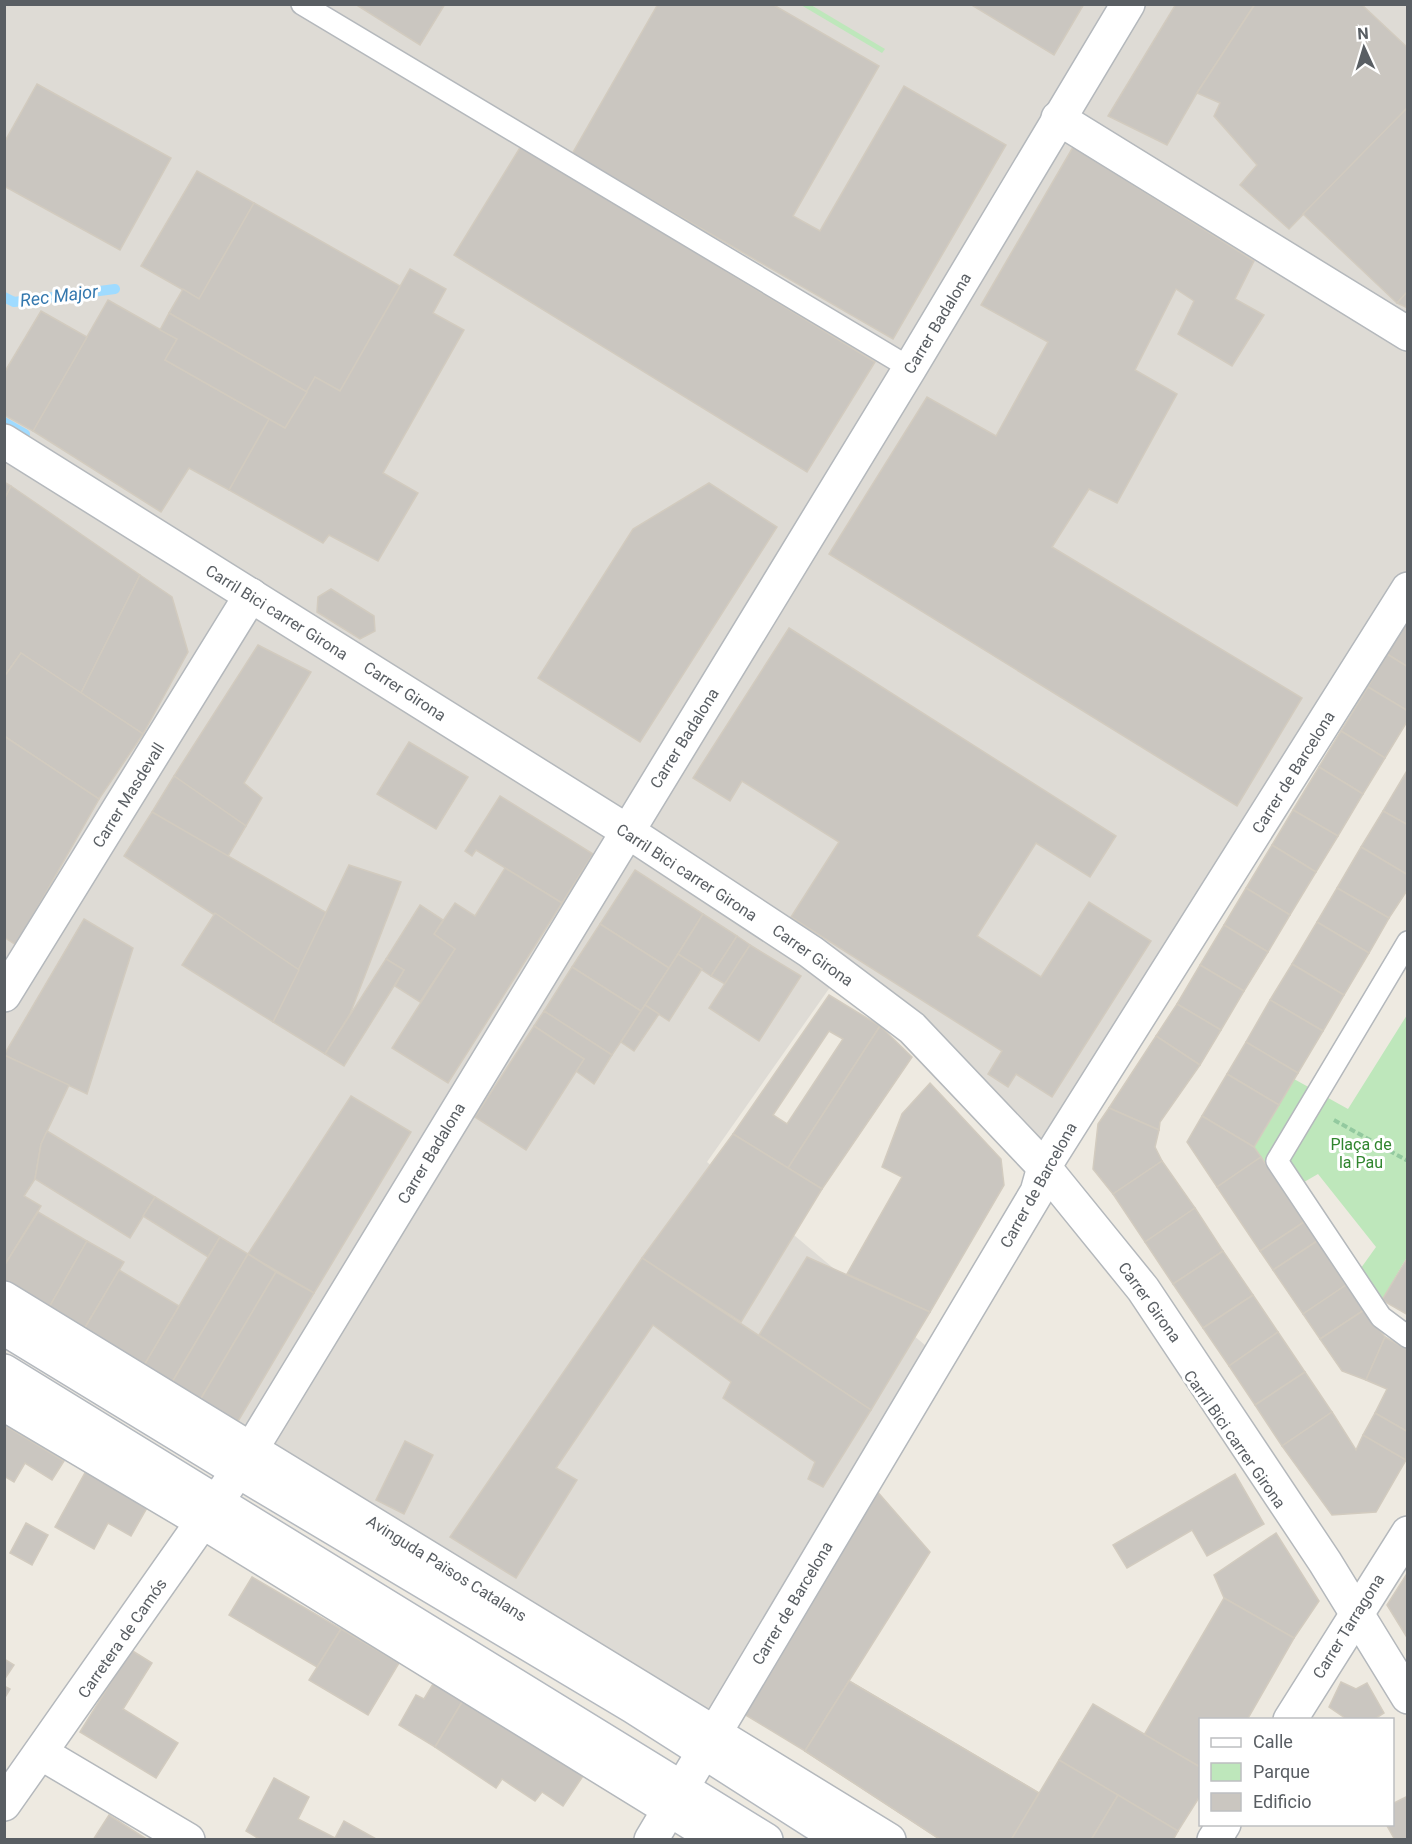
<svg xmlns="http://www.w3.org/2000/svg" width="1412" height="1844" viewBox="0 0 1412 1844" font-family="Roboto,sans-serif">
	<rect width="100%" height="100%" fill="#eeeae1"/>
	<path fill="#dedbd5" d="M4,5H1407V589L1044,1167L840,973L707,1162L938,1356L703,1752L5,1313Z"/>
	<g fill="#bee7bb">
		<path d="M801,5H811L885,49L882,53Z"/>
		<path d="M1407,1015V1257L1382,1300L1361,1268L1376,1247L1318,1174L1285,1193L1254,1147L1294,1079L1348,1109Z"/>
	</g>
	<g fill="none" stroke-linecap="round" stroke-linejoin="round">
		<g stroke="#9fdbff" stroke-width="10">
			<path d="M4,297L14,302L115,289"/>
			<path d="M4,422L25,434"/>
		</g>
	</g>
	<g fill="#cac6c0" stroke="#d2cbbf" stroke-width="1.5" fill-rule="evenodd">
		<path d="M355,4H445L420,45Z"/>
		<path d="M658,4H772L879,66L793,216L820,231L904,86L1006,145L893,339L572,154Z"/>
		<path d="M970,4H1084L1054,55Z"/>
		<path d="M1176,4H1255L1197,93L1167,145L1108,116Z"/>
		<path d="M1255,4H1361L1408,48V107L1289,229L1240,185L1257,165L1214,116L1220,103L1197,93Z"/>
		<path d="M37,84L171,158L120,250L4,186V143Z"/>
		<path d="M1408,107V291L1397,303L1303,214Z"/>
		<path d="M521,146L875,362L807,472L454,255Z"/>
		<path d="M1073,147L1254,261L1235,299L1264,315L1232,366L1178,334L1194,301L1176,289L1135,370L1177,394L1117,503L1089,489L1052,547L1302,698L1237,806L829,554L927,397L996,436L1048,342L981,305Z"/>
		<path d="M197,171L254,203L199,299L141,266Z"/>
		<path d="M254,203L400,286L340,391L315,377L307,392L169,313L183,289L199,299Z"/>
		<path d="M410,269L446,289L433,313L464,330L383,473L418,493L378,561L329,535L323,543L229,490L269,419L285,428L315,377L340,391Z"/>
		<path d="M1408,291V308L1397,303Z"/>
		<path d="M108,300L177,339L165,360L269,419L229,490L189,468L161,512L33,431Z"/>
		<path d="M41,311L87,337L33,431L4,415V373Z"/>
		<path d="M169,313L307,392L285,428L165,360L177,339L160,330Z"/>
		<path d="M4,482L11,486L4,500Z"/>
		<path d="M709,483L777,527L640,742L538,678L633,529Z"/>
		<path d="M11,486L140,575L81,693L21,653L4,677V500Z"/>
		<path d="M140,575L172,597L188,652L143,734L81,693Z"/>
		<path d="M331,589L374,616L375,631L360,639L317,612L318,597Z"/>
		<path d="M1408,620V667L1387,654Z"/>
		<path d="M789,628L1116,836L1090,877L1036,843L977,936L1041,977L1089,902L1151,941L1052,1097L1016,1074L1008,1087L988,1074L1002,1051L791,917L839,842L742,781L730,801L693,778Z"/>
		<path d="M258,645L311,672L244,783L262,798L246,826L174,776Z"/>
		<path d="M21,653L143,734L99,799L4,736V677Z"/>
		<path d="M1387,654L1408,667V711L1368,687Z"/>
		<path d="M1368,687L1408,711V720L1385,758L1341,731Z"/>
		<path d="M1341,731L1385,758L1363,794L1319,767Z"/>
		<path d="M4,736L99,799L16,945L4,937Z"/>
		<path d="M409,742L468,777L436,829L377,794Z"/>
		<path d="M1319,767L1363,794L1338,836L1293,810Z"/>
		<path d="M1408,769V825L1383,811Z"/>
		<path d="M174,776L246,826L227,858L152,812Z"/>
		<path d="M500,796L593,854L562,903L476,850L472,856L465,851Z"/>
		<path d="M1293,810L1338,836L1316,872L1272,845Z"/>
		<path d="M1383,811L1408,825V875L1361,847Z"/>
		<path d="M152,812L327,913L299,970L124,856Z"/>
		<path d="M1272,845L1316,872L1290,915L1246,888Z"/>
		<path d="M1361,847L1408,875V889L1389,918L1337,888Z"/>
		<path d="M349,865L401,882L350,1014L325,1054L273,1022Z"/>
		<path d="M505,868L562,903L448,1083L392,1048L455,949L434,934L455,903L475,916Z"/>
		<path d="M635,870L703,914L669,968L600,924Z"/>
		<path d="M1246,888L1290,915L1268,952L1224,925Z"/>
		<path d="M1337,888L1389,918L1369,953L1317,922Z"/>
		<path d="M420,905L443,920L434,934L455,949L420,1002L395,986L404,970L386,959Z"/>
		<path d="M215,913L299,970L273,1022L182,965Z"/>
		<path d="M703,914L737,936L711,976L678,954Z"/>
		<path d="M84,919L133,948L87,1094L4,1055Z"/>
		<path d="M1317,922L1369,953L1344,995L1292,964Z"/>
		<path d="M600,924L669,968L641,1011L572,967Z"/>
		<path d="M1224,925L1268,952L1244,991L1200,965Z"/>
		<path d="M737,936L750,945L725,984L711,976Z"/>
		<path d="M750,945L801,976L759,1041L709,1008Z"/>
		<path d="M678,954L702,969L669,1021L645,1005Z"/>
		<path d="M386,959L404,970L344,1066L325,1054Z"/>
		<path d="M1292,964L1344,995L1323,1031L1270,1000Z"/>
		<path d="M1200,965L1244,991L1221,1030L1177,1004Z"/>
		<path d="M572,967L641,1011L612,1055L544,1011Z"/>
		<path d="M829,995L880,1026L788,1168L733,1134ZM829,1031L843,1039L787,1124L773,1115Z"/>
		<path d="M1270,1000L1323,1031L1298,1073L1246,1042Z"/>
		<path d="M1177,1004L1221,1030L1200,1065L1156,1036Z"/>
		<path d="M645,1005L659,1014L634,1051L621,1042Z"/>
		<path d="M544,1011L612,1055L594,1084L576,1071L584,1059L534,1026Z"/>
		<path d="M534,1026L584,1059L526,1150L475,1117Z"/>
		<path d="M880,1026L912,1057L822,1189L788,1168Z"/>
		<path d="M1156,1036L1200,1065L1160,1122L1159,1130L1109,1108Z"/>
		<path d="M1246,1042L1298,1073L1279,1105L1227,1074Z"/>
		<path d="M4,1055L69,1085L41,1144L35,1179L24,1196L41,1206L4,1266Z"/>
		<path d="M1227,1074L1279,1105L1254,1147L1202,1116Z"/>
		<path d="M930,1083L1001,1159L1004,1185L930,1312L847,1274L902,1177L882,1167L902,1114Z"/>
		<path d="M351,1096L411,1132L314,1293L248,1254Z"/>
		<path d="M1109,1108L1159,1130L1155,1147L1162,1161L1113,1194L1093,1169L1098,1124Z"/>
		<path d="M1202,1116L1254,1147L1261,1157L1217,1187L1187,1142Z"/>
		<path d="M47,1131L155,1197L130,1238L35,1179L41,1144Z"/>
		<path d="M733,1134L822,1189L741,1322L642,1258Z"/>
		<path d="M1261,1157L1304,1222L1260,1251L1217,1187Z"/>
		<path d="M1162,1161L1195,1208L1145,1242L1113,1194Z"/>
		<path d="M155,1197L220,1237L208,1257L143,1216Z"/>
		<path d="M1195,1208L1223,1251L1173,1284L1145,1242Z"/>
		<path d="M38,1212L87,1241L47,1311L4,1285V1266Z"/>
		<path d="M1304,1222L1317,1241L1273,1270L1260,1251Z"/>
		<path d="M220,1237L248,1254L171,1384L143,1367Z"/>
		<path d="M87,1241L124,1262L83,1331L47,1311Z"/>
		<path d="M1317,1241L1346,1285L1303,1314L1273,1270Z"/>
		<path d="M1223,1251L1253,1295L1203,1328L1173,1284Z"/>
		<path d="M248,1254L276,1272L200,1400L171,1384Z"/>
		<path d="M807,1257L930,1312L871,1410L759,1335Z"/>
		<path d="M1408,1257V1315L1382,1300Z"/>
		<path d="M642,1258L871,1410L823,1487L808,1479L815,1462L723,1398L731,1382L653,1325L556,1468L577,1480L516,1578L450,1537Z"/>
		<path d="M119,1270L179,1306L143,1367L83,1331Z"/>
		<path d="M276,1272L314,1293L237,1423L200,1400Z"/>
		<path d="M1346,1285L1364,1310L1320,1339L1303,1314Z"/>
		<path d="M1253,1295L1278,1332L1229,1366L1203,1328Z"/>
		<path d="M1364,1310L1385,1337L1366,1380L1342,1371L1320,1339Z"/>
		<path d="M1278,1332L1305,1372L1255,1405L1229,1366Z"/>
		<path d="M1385,1337L1408,1350V1432L1375,1413L1387,1389L1366,1380Z"/>
		<path d="M1305,1372L1332,1412L1282,1446L1255,1405Z"/>
		<path d="M1332,1412L1356,1450L1363,1435L1406,1460L1376,1512L1332,1515L1282,1446Z"/>
		<path d="M1375,1413L1408,1432L1406,1460L1363,1435Z"/>
		<path d="M4,1425L64,1461L52,1480L25,1463L14,1482L4,1476Z"/>
		<path d="M405,1441L433,1455L404,1514L376,1500Z"/>
		<path d="M86,1471L148,1506L131,1536L108,1523L94,1549L55,1527Z"/>
		<path d="M1235,1474L1264,1524L1207,1556L1192,1530L1127,1568L1113,1545Z"/>
		<path d="M875,1489L930,1552L805,1751L739,1711Z"/>
		<path d="M26,1523L48,1535L32,1565L10,1553Z"/>
		<path d="M1276,1533L1319,1601L1294,1638L1224,1598L1214,1575Z"/>
		<path d="M1408,1572V1639L1387,1605Z"/>
		<path d="M252,1577L341,1629L317,1667L229,1615Z"/>
		<path d="M1224,1598L1294,1638L1247,1720H1200V1767L1144,1735Z"/>
		<path d="M341,1629L399,1663L368,1715L309,1680Z"/>
		<path d="M131,1650L152,1663L123,1709L178,1743L156,1778L80,1732Z"/>
		<path d="M4,1659L14,1665L4,1680Z"/>
		<path d="M436,1679L465,1697L435,1747L399,1725L416,1695L424,1699Z"/>
		<path d="M849,1681L1039,1793L1011,1840H941L805,1751Z"/>
		<path d="M849,1681L1039,1793L1011,1840H941L805,1751Z"/>
		<path d="M1341,1682L1356,1689L1367,1683L1384,1713L1373,1720H1348L1329,1707Z"/>
		<path d="M4,1686L10,1689L4,1699Z"/>
		<path d="M465,1697L583,1776L563,1806L542,1792L535,1801L502,1779L496,1788L435,1747Z"/>
		<path d="M1093,1704L1200,1767V1796L1178,1831L1059,1760Z"/>
		<path d="M1059,1760L1118,1795L1091,1840H1011Z"/>
		<path d="M274,1778L309,1797L298,1819L335,1838L344,1821L378,1840H261L246,1831Z"/>
		<path d="M1118,1795L1178,1831L1173,1840H1091Z"/>
		<path d="M1408,1796V1840H1395L1386,1824H1392V1804Z"/>
		<path d="M109,1815L148,1840H93Z"/>
	</g>
	<g fill="none" stroke-linecap="round" stroke-linejoin="round">
		<defs>
			<g id="service">
				<path d="M302,4L910,368"/>
				<path d="M1408,942L1277,1161L1381,1317L1408,1337"/>
			</g>
			<g id="minor">
				<path d="M1058,118L1408,334"/>
				<path d="M4,441L627,831L811,952L912,1028L1044,1167L1143,1289L1325,1562L1408,1697"/>
				<path d="M4,995L251,595"/>
				<path d="M4,1298L889,1840"/>
				<path d="M4,1404L203,1522L719,1840"/>
				<path d="M238,1471L910,368L1128,4"/>
				<path d="M1290,1720L1408,1533"/>
				<path d="M41,1753L188,1840"/>
				<path d="M651,1840L1037,1192L1044,1167L1408,589"/>
				<path d="M1214,1840L1224,1824"/>
			</g>
			<path id="tertiary" d="M4,1804L238,1471"/>
			<g id="secondary">
				<path d="M4,1328L238,1471L634,1707L842,1840"/>
				<path d="M4,1371L766,1840"/>
			</g>
		</defs>
		<use href="#service" stroke="#b4b8bc" stroke-width="24"/>
		<use href="#minor" stroke="#b4b8bc" stroke-width="36"/>
		<use href="#tertiary" stroke="#b4b8bc" stroke-width="36"/>
		<use href="#secondary" stroke="#b4b9bf" stroke-width="36"/>
		<path stroke="#93c99f" stroke-width="4" stroke-dasharray="6 3" stroke-linecap="butt" d="M1334,1120L1408,1161"/>
		<use href="#service" stroke="#fff" stroke-width="21"/>
		<use href="#minor" stroke="#fff" stroke-width="33"/>
		<use href="#tertiary" stroke="#fff" stroke-width="33"/>
		<use href="#secondary" stroke="#fff" stroke-width="33"/>
	</g>
	<g text-anchor="middle" stroke-width="6" stroke-linejoin="round" paint-order="stroke">
		<g font-size="16" fill="#595e63" stroke="#fff">
			<text transform="translate(937 323) rotate(-59)" y="6">Carrer Badalona</text>
			<text transform="translate(277 612) rotate(32)" y="6">Carril Bici carrer Girona</text>
			<text transform="translate(405 691) rotate(33)" y="6">Carrer Girona</text>
			<text transform="translate(684 738) rotate(-58)" y="6">Carrer Badalona</text>
			<text transform="translate(1293 772) rotate(-58)" y="6">Carrer de Barcelona</text>
			<text transform="translate(128 795) rotate(-58)" y="6">Carrer Masdevall</text>
			<text transform="translate(687 872) rotate(33)" y="6">Carril Bici carrer Girona</text>
			<text transform="translate(813 955) rotate(35)" y="6">Carrer Girona</text>
			<text transform="translate(431 1153) rotate(-59)" y="6">Carrer Badalona</text>
			<text transform="translate(1038 1185) rotate(-61)" y="6">Carrer de Barcelona</text>
			<text transform="translate(1150 1302) rotate(54)" y="6">Carrer Girona</text>
			<text transform="translate(1235 1439) rotate(55)" y="6">Carril Bici carrer Girona</text>
			<text transform="translate(447 1568) rotate(32)" y="6">Avinguda Països Catalans</text>
			<text transform="translate(792 1603) rotate(-59)" y="6">Carrer de Barcelona</text>
			<text transform="translate(1348 1626) rotate(-58)" y="6">Carrer Tarragona</text>
			<text transform="translate(122 1638) rotate(-55)" y="6">Carretera de Camós</text>
		</g>
		<g font-size="16" fill="#30852e" stroke="#fff">
			<text x="1361" y="1150">Plaça de<tspan x="1361" dy="18">la Pau</tspan></text>
		</g>
		<g font-size="18" font-style="italic" fill="#3478ae" stroke="#fff">
			<text transform="translate(59 296) rotate(-7)" y="6">Rec Major</text>
		</g>
	</g>
	<rect width="1412" height="1844" fill="none" stroke="#595e63" stroke-width="12"/>
	<rect x="1199" y="1718" width="195" height="108" fill="#ffffff" stroke="#bdbfc1" stroke-width="1.5"/>
	<rect x="1211" y="1738" width="30" height="9" fill="#ffffff" stroke="#bdbfc1" stroke-width="1.5"/>
	<text x="1253" y="1748" font-size="18" fill="#595e63">Calle</text>
	<rect x="1211" y="1763" width="30" height="18" fill="#bee7bb" stroke="#bdbfc1" stroke-width="1.5"/>
	<text x="1253" y="1778" font-size="18" fill="#595e63">Parque</text>
	<rect x="1211" y="1793" width="30" height="18" fill="#cac6c0" stroke="#bdbfc1" stroke-width="1.5"/>
	<text x="1253" y="1808" font-size="18" fill="#595e63">Edificio</text>
	<g transform="translate(1364 48) rotate(356)" stroke="#ffffff" stroke-width="4.5" paint-order="stroke">
	<path d="M0-4.5L10 22L0 15L-10 22Z" fill="#595e63"/>
	<text y="-9" font-size="16" font-weight="bold" text-anchor="middle" fill="#595e63">N</text>
	</g>
</svg>
